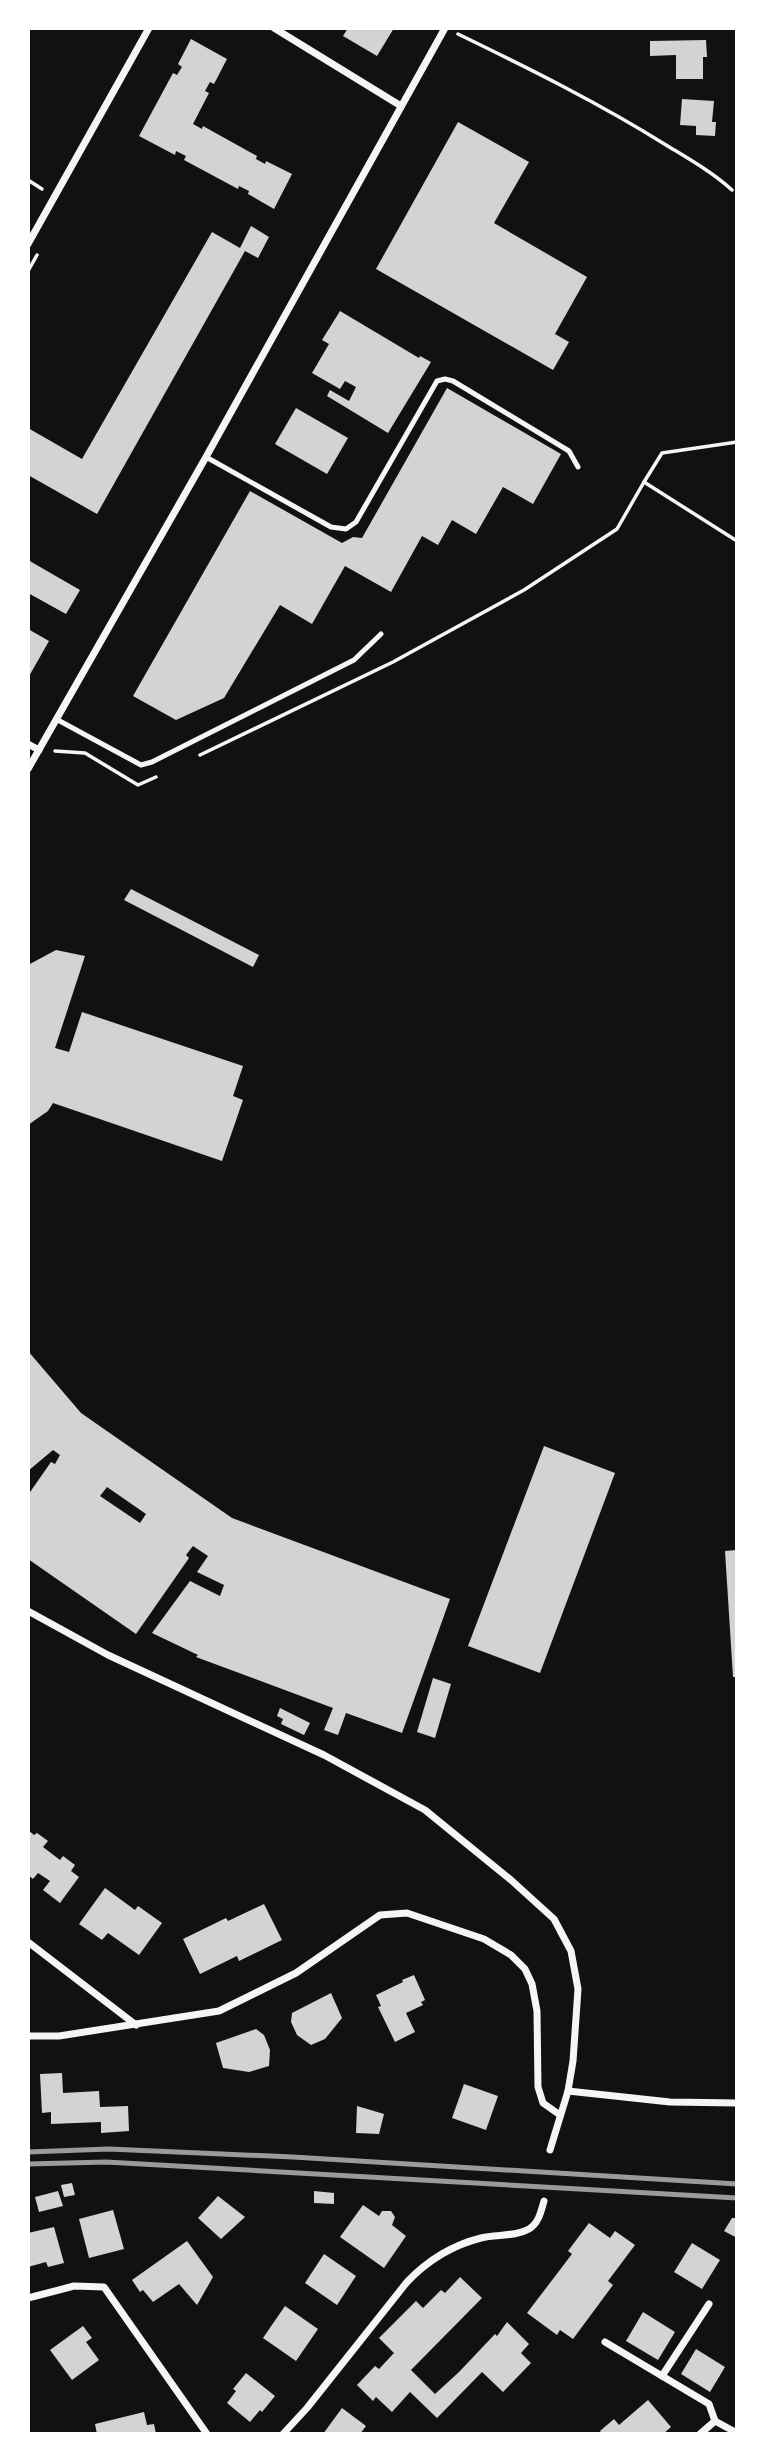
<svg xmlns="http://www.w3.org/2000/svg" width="765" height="2462" viewBox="0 0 765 2462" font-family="'DejaVu Sans',sans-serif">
	<rect width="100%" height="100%" fill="#111"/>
	<g fill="#d3d3d3" fill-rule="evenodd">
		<path d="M348,28H394L377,56L343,36Z"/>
		<path d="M191,39L227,59L214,84L210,82L205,91L209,93L193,124L202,129L203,126L257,156L256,159L265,164L266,161L292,174L274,209L248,194L249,191L239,186L238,189L184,160L186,156L176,151L175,155L139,136L173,73L177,75L182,67L178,64Z"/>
		<path d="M706,40L707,57H703V79H676V55L650,56V41Z"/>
		<path d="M682,99L714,101L712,122H716L715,136L696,135V126L680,125Z"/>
		<path d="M458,122L529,162L494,223L587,277L555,334L569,342L553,370L376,269Z"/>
		<path d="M251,226L269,237L258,258L245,251L97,514L28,475V428L82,459L212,232L240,248Z"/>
		<path d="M340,311L419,358L420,356L431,362L388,433L327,396L330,390L349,401L356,387L345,381L340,389L312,373L329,344L322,340Z"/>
		<path d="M447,388L561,454L533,504L503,487L476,534L452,520L438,545L422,536L391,592L345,566L312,624L280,605L224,698L176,720L133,696L250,491L342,543L353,537L362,538Z"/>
		<path d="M296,408L348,438L327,474L275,444Z"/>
		<path d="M28,560L80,590L66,614L28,593Z"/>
		<path d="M28,629L49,641L28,678Z"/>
		<path d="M131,889L259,955L253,967L124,900Z"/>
		<path d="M56,950L85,956L55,1048L69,1052L82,1012L243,1066L233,1096L243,1100L222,1161L53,1103L48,1111L28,1125V965Z"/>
		<path d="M28,1351L81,1413L232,1518L450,1599L402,1733L346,1713L338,1735L324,1730L333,1708L196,1657L198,1655L152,1633L190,1581L220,1596L224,1585L197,1572L208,1556L193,1546L186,1555L189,1558L136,1634L28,1559V1495L51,1462L55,1464L60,1455L53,1450L28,1471ZM107,1487L146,1514L140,1523L100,1496Z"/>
		<path d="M544,1446L615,1473L540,1673L468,1646Z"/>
		<path d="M737,1550V1677H733L725,1551Z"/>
		<path d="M433,1678L451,1684L435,1738L417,1732Z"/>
		<path d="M280,1708L310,1723L304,1735L281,1724L283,1719L277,1716Z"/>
		<path d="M28,1830L34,1835L37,1833L48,1841L43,1847L60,1860L63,1856L75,1865L71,1871L79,1877L60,1903L43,1890L50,1881L38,1873L33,1879L28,1875Z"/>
		<path d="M105,1888L135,1910L138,1906L162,1923L139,1955L108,1933L102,1940L79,1924Z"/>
		<path d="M264,1904L282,1940L239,1961L237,1956L200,1974L183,1939L226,1918L228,1921Z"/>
		<path d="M414,1975L425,2000L421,2002L423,2005L406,2013L415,2032L395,2042L378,2007L381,2006L376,1995L403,1982L402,1980Z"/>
		<path d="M331,1993L342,2018L325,2039L311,2045L297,2035L291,2022L292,2013Z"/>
		<path d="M256,2029L264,2035L270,2050L269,2066L249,2072L223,2068L216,2043Z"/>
		<path d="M62,2073L63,2093L99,2091L100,2107L128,2106L129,2131L101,2133V2122L51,2124V2112L42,2113L40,2074Z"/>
		<path d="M464,2084L498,2096L486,2130L452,2118Z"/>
		<path d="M357,2106L384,2114L379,2134L356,2133Z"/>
		<path d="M72,2183L75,2195L64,2197L61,2185Z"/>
		<path d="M58,2191L63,2206L39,2212L35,2197Z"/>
		<path d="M314,2191L334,2193V2204L314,2203Z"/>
		<path d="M218,2196L245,2217L221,2239L198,2218Z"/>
		<path d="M363,2205L379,2216L382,2211H391L395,2217L392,2225L406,2236L384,2268L340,2237Z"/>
		<path d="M113,2210L124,2249L89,2258L79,2219Z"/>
		<path d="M732,2218H737V2238L724,2231Z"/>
		<path d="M589,2223L610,2238L615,2231L635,2245L608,2281L613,2285L573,2339L560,2330L557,2335L527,2313L572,2254L568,2251Z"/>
		<path d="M54,2227L64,2263L48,2267L46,2262L28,2267V2233Z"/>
		<path d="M187,2241L213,2277L197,2305L179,2284L153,2302L143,2290L140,2292L132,2280Z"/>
		<path d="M692,2243L720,2260L702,2289L674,2272Z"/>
		<path d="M324,2254L356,2276L337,2305L305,2283Z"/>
		<path d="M460,2277L482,2298L411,2370L435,2394L459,2372L495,2334L497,2336L507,2322L529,2344L521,2353L531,2363L503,2392L482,2372L437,2418L410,2392L392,2412L376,2397L373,2401L357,2385L375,2366L379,2369L394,2353L379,2338L416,2301L423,2308L441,2290L445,2293Z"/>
		<path d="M285,2306L318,2329L296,2361L263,2338Z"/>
		<path d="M643,2312L675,2332L658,2360L626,2341Z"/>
		<path d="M83,2326L92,2338L86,2342L99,2360L72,2380L50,2350Z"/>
		<path d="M696,2349L725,2367L710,2392L681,2374Z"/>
		<path d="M246,2373L275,2396L262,2412L260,2410L250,2422L227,2403L236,2391L233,2389Z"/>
		<path d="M648,2400L671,2427L663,2434H602L600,2431L614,2419L619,2425Z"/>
		<path d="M342,2408L366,2426L360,2434H323Z"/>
		<path d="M144,2412L147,2425L154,2424L156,2434H97L95,2424Z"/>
	</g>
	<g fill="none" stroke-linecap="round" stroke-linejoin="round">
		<g stroke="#f5f5f5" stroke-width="3.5">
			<path d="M458,34C528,68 599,103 666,145C689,159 712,172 732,190"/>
			<path d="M28,180L42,189"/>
			<path d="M28,271L37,255"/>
			<path d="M644,482L662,453L737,442"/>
			<path d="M55,751L85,753L138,785L156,777"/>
			<path d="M200,755L393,662L524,590L617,529L644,482L737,541"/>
		</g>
		<g stroke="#f5f5f5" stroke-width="5">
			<path d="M206,457L331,527L346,529L356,522L437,381L445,379L453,381L569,451L578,467"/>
			<path d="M56,719L141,765L152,762L354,660L381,634"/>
		</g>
		<g stroke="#f5f5f5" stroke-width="7">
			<path d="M274,28L401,106"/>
			<path d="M28,244L149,28"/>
			<path d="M28,744L39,750"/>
			<path d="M28,769L206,457L445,28"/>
			<path d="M28,1611L108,1655L324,1755L425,1810L511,1880L554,1919L571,1951L578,1989L573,2061L568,2091L550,2150"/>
			<path d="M28,1942L136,2025"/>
			<path d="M28,2036H59L219,2011L296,1973L380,1915L407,1913L484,1939L511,1955L525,1969L532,1984L537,2011L538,2087L543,2103L560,2115"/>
			<path d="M568,2091L670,2102L737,2103"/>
			<path d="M28,2298L74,2286L104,2287L207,2434"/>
			<path d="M605,2342L709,2404L715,2421"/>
			<path d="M662,2376L709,2304"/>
			<path d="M283,2434L307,2408L407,2282C427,2261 453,2245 481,2238C496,2234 515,2237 529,2229C539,2223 541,2211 544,2201"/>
			<path d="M700,2434L715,2421L737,2433"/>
		</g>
		<g stroke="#9a9a9a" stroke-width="5">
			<path d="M28,2152L109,2149L293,2157L737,2184"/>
			<path d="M28,2164L106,2162L737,2198"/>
		</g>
	</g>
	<rect width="765" height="2462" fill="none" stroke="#ffffff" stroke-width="60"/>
</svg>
